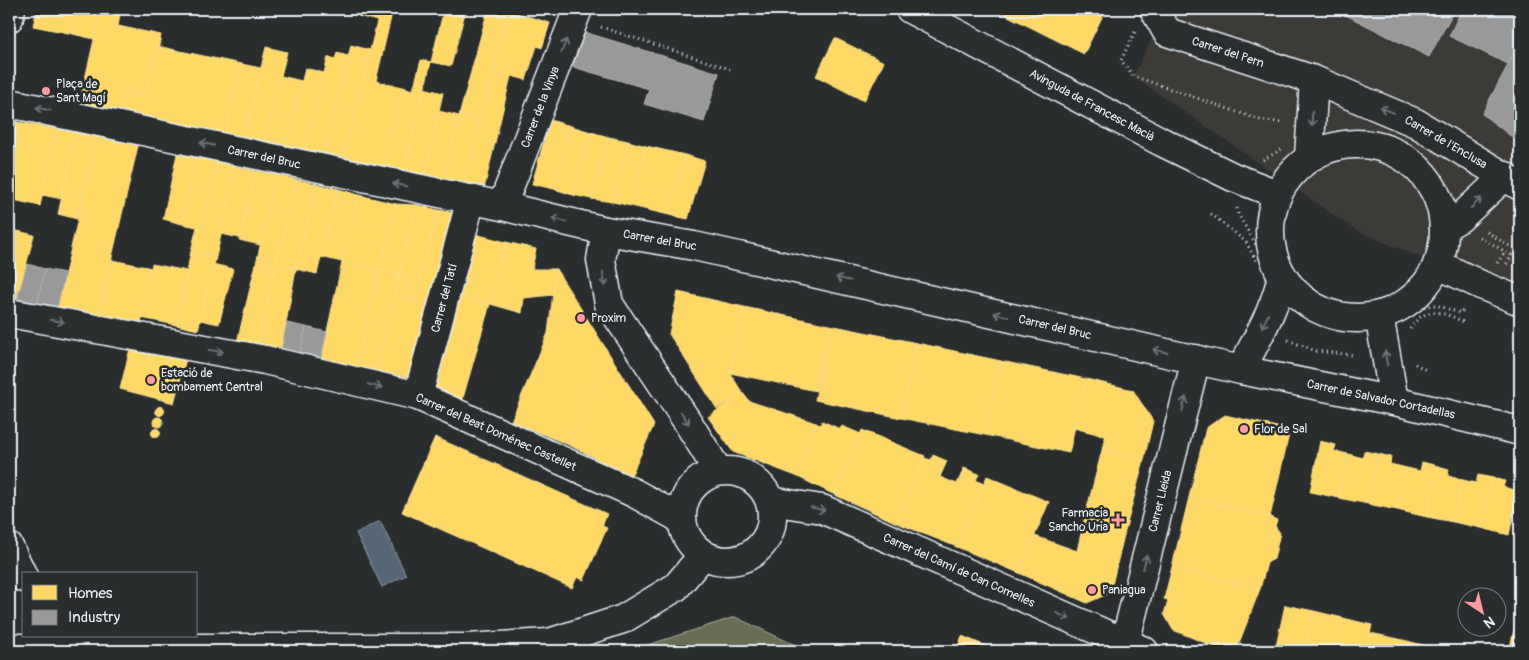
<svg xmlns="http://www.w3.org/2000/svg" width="1529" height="660" viewBox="0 0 1529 660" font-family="Pangolin,sans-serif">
	<rect width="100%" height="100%" fill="#2a2d2e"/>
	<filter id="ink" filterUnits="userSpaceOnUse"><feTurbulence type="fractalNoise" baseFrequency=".02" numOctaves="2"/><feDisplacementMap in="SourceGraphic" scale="10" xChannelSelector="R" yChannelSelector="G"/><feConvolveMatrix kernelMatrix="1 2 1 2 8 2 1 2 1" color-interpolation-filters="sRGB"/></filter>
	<g filter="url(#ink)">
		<path fill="#3c3a37" d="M1167,9H1520V299L1355,230L1133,76Z"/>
		<path fill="#676d53" stroke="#a8afa6" d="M735,617L808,651H629Z"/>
		<path fill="#546676" stroke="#8f9eaa" d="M380,521L406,575L382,587L356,533Z"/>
		<g fill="#ffd966" stroke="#f8e092">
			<path d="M37,9H80L73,34L33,26Z"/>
			<path d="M80,9H101L94,39L73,34Z"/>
			<path d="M101,9H121L118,26L161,35L159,46H157L146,95L124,90L119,113L79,105Z"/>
			<path d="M360,9H380L377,21L358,16Z"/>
			<path d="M380,9H393L376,81L403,87L383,170L343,162Z"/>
			<path d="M444,9H466L451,66L431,62Z"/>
			<path d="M488,9H510L480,122L459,116Z"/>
			<path d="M994,9H1106L1084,54Z"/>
			<path d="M510,11L550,23L542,48L537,46L526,80L494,71Z"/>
			<path d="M835,38L884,62L864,101L816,76Z"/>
			<path d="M351,45L370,50L343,162L324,157Z"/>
			<path d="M157,46L241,64L225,136L119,113L124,90L146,95Z"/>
			<path d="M266,47L287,52L264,144L244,139Z"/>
			<path d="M337,53L348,56L324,157L304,154L328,57L335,59Z"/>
			<path d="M421,60L431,62L404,175L383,170L403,87L413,90Z"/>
			<path d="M241,64L261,68L244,139L225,136Z"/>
			<path d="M305,68L324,73L304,154L286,149Z"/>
			<path d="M494,71L511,76L483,193L463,188Z"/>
			<path d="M281,76L302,81L286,149L264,144Z"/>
			<path d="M424,88L443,93L424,179L404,175Z"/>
			<path d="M439,111L459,116L443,183L424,179Z"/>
			<path d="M459,116L480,122L463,188L443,183Z"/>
			<path d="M9,120L18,122L9,165Z"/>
			<path d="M550,120L571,126L554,189L532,184Z"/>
			<path d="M18,122L57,129L40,206L9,199V165Z"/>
			<path d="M571,126L591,132L573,195L554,189Z"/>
			<path d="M57,129L76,133L62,199L42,195Z"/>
			<path d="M591,132L609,137L591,199L573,195Z"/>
			<path d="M76,133L97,137L77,219L58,214Z"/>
			<path d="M97,137L138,146L98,317L57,308Z"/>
			<path d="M609,137L628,141L613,202L591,199Z"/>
			<path d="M628,141L646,146L631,206L613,202Z"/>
			<path d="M646,146L685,155L669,215L631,206Z"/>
			<path d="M177,154L197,158L182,224L163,219Z"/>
			<path d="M685,155L705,161L688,219L669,215Z"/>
			<path d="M197,158L218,162L202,228L182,224Z"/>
			<path d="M218,162L237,167L216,257L191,251L197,227L202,228Z"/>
			<path d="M237,167L256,171L240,238L221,234Z"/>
			<path d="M256,171L277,175L260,245L239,240Z"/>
			<path d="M277,175L297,180L275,271L263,268L266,257L258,255Z"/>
			<path d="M297,180L317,184L296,269L276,264Z"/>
			<path d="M317,184L338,189L317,274L296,269Z"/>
			<path d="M338,189L359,195L342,262L321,257Z"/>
			<path d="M359,195L396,204L380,270L342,262Z"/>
			<path d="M396,204L417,205L399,276L380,270Z"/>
			<path d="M417,205L438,210L415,301L404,298L408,279L399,276Z"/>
			<path d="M438,210L460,214L436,307L415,301Z"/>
			<path d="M9,229L34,235L17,300L9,299Z"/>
			<path d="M471,233L506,242L490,304L455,294Z"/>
			<path d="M506,242L536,249L532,269H556L553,295L524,298L522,313L490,304Z"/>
			<path d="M191,251L216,257L198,330L176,325Z"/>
			<path d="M258,255L266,257L263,268L275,271L258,345L237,342Z"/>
			<path d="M112,260L152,268L139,332L98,317Z"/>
			<path d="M342,262L380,270L356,367L321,359Z"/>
			<path d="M152,264L187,271L176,325L141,318Z"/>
			<path d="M213,264L233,269L219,324L200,320Z"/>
			<path d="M276,264L296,269L281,350L258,345Z"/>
			<path d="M556,269L610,355L569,445L511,421L548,333Z"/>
			<path d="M380,270L399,276L377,371L356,367Z"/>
			<path d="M399,276L408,279L404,298L436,307L418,371L407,377L377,371Z"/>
			<path d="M678,292L744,307L730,373L742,392L717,409L669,334Z"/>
			<path d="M455,294L490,304L461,405L440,399L429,385Z"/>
			<path d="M744,307L830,325L816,391L730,373Z"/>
			<path d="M830,325L917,343L901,418L815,400Z"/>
			<path d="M917,343L1001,361L985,435L901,418Z"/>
			<path d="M131,345L186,359L174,403L120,389Z"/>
			<path d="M610,355L654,425L631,476L569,445Z"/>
			<path d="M1001,361L1086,379L1069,453L985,435Z"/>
			<path d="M1086,379L1133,390L1153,421L1144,460L1102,450L1105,436L1074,428Z"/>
			<path d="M742,392L749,401L816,423L796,476L733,452L708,417Z"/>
			<circle cx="160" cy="411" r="4.5"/>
			<path d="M1225,415L1290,430L1270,517L1189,497L1206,428Z"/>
			<circle cx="158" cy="422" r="5"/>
			<path d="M822,421L840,429L842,426L861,434L835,495L796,476L816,423L820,425Z"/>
			<circle cx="156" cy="433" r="4.5"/>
			<path d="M862,430L925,456L897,523L835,495Z"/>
			<path d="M435,437L607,514L602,526L607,528L584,580L577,577L572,588L402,512Z"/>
			<path d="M1320,441L1336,445L1334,451L1348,454L1339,498L1310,492Z"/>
			<path d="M1102,450L1144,460L1124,535L1083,524Z"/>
			<path d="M1364,451L1379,454L1368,504L1339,498L1348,454L1363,458Z"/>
			<path d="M1379,454L1391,457L1390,464L1407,468L1397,510L1368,504Z"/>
			<path d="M933,455L947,461L940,477L957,484L964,468L979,474L976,480L984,484L957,547L897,523L924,458L931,460Z"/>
			<path d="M1422,462L1438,466L1427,517L1397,510L1407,468L1420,471Z"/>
			<path d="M1438,466L1449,469L1448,476L1463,480L1453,522L1427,517Z"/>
			<path d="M1478,475L1493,478L1481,528L1453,522L1463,480L1476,483Z"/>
			<path d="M987,476L1049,502L1019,573L957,547Z"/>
			<path d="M1493,478L1505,481L1503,487L1519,491L1509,535L1481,528Z"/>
			<path d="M1189,497L1270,517L1277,520L1275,526L1280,533L1274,559L1267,563L1260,589L1172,567Z"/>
			<path d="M1083,524L1124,535L1110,593L1087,603L1019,573L1035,536L1077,551Z"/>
			<path d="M1172,567L1260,589L1236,651H1225L1173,630L1164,614L1168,600L1164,599Z"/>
			<path d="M1520,601V627L1515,626Z"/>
			<path d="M1285,605L1314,611L1305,651L1291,649L1290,651H1275Z"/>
			<path d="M1314,611L1343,618L1335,651H1305Z"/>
			<path d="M1343,618L1372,625L1366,651H1335Z"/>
			<path d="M1515,626L1520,627V651H1509Z"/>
			<path d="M1370,633L1399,639L1396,651H1366Z"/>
			<path d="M962,636L998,651H956Z"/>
			<path d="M1399,639L1427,646L1426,651H1396Z"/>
		</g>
		<g fill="#999" stroke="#b1b3b6">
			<path d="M1334,9H1455L1429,57Z"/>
			<path d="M1462,9H1520V42L1508,64L1449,36Z"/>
			<path d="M584,32L719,73L704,122L644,104L649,89L573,67Z"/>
			<path d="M1520,42V143L1482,114Z"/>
			<path d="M27,264L45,269L37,305L17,300Z"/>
			<path d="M45,269L65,273L56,313L36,309Z"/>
			<path d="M287,323L306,327L300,354L281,350Z"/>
			<path d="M306,327L327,332L321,359L300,354Z"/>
		</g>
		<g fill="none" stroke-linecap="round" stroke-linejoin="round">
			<defs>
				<g id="street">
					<path d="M1154,9L1167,32L1314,80L1416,123L1520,186"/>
					<path d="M9,18L11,9"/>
					<path d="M9,103L502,206L606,231L694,246L1241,370L1394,401L1520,431"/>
					<path d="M502,206L578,9"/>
					<path d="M606,231L601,260L609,304L687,421L718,471"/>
					<path d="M9,313L265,360L418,396L634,493L681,519"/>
					<path d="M418,396L471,199"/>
					<circle cx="727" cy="516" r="45"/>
					<path d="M770,501L822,509L1144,651"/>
					<path d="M9,547L24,578"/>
					<path d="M1125,643L1196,359"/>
					<path d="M10,648H467L549,643L623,619L676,587L703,555"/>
				</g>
				<g id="secondary">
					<path d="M910,9L1162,142L1233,177L1277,194"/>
					<circle cx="1357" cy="231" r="87"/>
					<path d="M1309,157L1314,80"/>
					<path d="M1444,227L1460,218L1505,176"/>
					<path d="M1437,264L1481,285L1520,301"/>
					<path d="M1379,315L1394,401"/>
					<path d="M1241,370C1256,340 1276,308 1282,275"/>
				</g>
			</defs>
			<use href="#street" stroke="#e8f1f8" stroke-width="31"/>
			<use href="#secondary" stroke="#e8f1f8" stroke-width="31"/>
			<g stroke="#e8f1f8" stroke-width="3" stroke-dasharray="1 4" stroke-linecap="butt">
				<path d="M601,27L730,69"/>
				<path d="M1135,32L1121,60L1133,76L1263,121L1282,122"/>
				<path d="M1338,137L1348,135L1372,136"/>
				<path d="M1263,160L1282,149"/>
				<path d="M1426,163L1446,193"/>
				<path d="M1237,208L1238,214L1263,257"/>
				<path d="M1211,214L1246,242L1257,262"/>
				<path d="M1487,232L1516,250L1505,266"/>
				<path d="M1480,237L1520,260"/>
				<path d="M1497,263L1505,252"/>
				<path d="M1299,313C1317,324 1332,330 1353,332"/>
				<path d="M1407,317L1425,306L1436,305L1461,313L1464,308"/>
				<path d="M1410,329C1425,305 1443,311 1465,323"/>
				<path d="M1288,340L1316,351L1353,355"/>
				<path d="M1415,364L1428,371"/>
			</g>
			<use href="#street" stroke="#2a2d2e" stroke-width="28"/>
			<use href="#secondary" stroke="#2a2d2e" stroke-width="28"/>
		</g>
		<defs><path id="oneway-shaft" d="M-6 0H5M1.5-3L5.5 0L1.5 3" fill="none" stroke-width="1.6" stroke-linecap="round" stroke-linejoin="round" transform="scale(1.25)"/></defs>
		<g stroke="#6c7275">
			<use href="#oneway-shaft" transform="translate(564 46) rotate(-69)"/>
			<use href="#oneway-shaft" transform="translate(43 109) rotate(-169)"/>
			<use href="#oneway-shaft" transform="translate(1387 110) rotate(-158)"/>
			<use href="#oneway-shaft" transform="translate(1312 119) rotate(92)"/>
			<use href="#oneway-shaft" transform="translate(207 144) rotate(-168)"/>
			<use href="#oneway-shaft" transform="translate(400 185) rotate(-168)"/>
			<use href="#oneway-shaft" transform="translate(1476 203) rotate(-44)"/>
			<use href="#oneway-shaft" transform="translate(559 220) rotate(-166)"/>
			<use href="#oneway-shaft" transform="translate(604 279) rotate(80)"/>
			<use href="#oneway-shaft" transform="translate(843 279) rotate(-167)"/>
			<use href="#oneway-shaft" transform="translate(1001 315) rotate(-167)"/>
			<use href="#oneway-shaft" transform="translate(57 321) rotate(10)"/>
			<use href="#oneway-shaft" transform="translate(1265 321) rotate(116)"/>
			<use href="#oneway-shaft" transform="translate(216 351) rotate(10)"/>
			<use href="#oneway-shaft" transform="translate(1160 351) rotate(-167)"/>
			<use href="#oneway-shaft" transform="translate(1386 358) rotate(-100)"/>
			<use href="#oneway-shaft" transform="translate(375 386) rotate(13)"/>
			<use href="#oneway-shaft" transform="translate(1184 404) rotate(-76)"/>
			<use href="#oneway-shaft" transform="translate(685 418) rotate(57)"/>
			<use href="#oneway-shaft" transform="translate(818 509) rotate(13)"/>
			<use href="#oneway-shaft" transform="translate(1145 562) rotate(-76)"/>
			<use href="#oneway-shaft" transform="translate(1063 616) rotate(24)"/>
		</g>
	</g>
	<g fill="#ff9aa2" stroke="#2a2d2e" stroke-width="2">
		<circle cx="46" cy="91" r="5"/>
		<circle cx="581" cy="318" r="5"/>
		<circle cx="151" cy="380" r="5"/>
		<circle cx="1244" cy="429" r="5"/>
		<path d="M1115.5 512.5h5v5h5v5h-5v5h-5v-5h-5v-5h5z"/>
		<circle cx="1092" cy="590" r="5"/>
	</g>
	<g text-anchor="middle" stroke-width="5" stroke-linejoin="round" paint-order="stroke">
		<g font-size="12" fill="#e8f1f8" stroke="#2a2d2e">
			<text transform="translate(1228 52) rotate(18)" y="4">Carrer del Pern</text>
			<text transform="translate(1092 105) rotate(28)" y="4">Avinguda de Francesc Macià</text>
			<text transform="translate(540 107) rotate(-69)" y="4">Carrer de la Vinya</text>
			<text transform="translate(1446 142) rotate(30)" y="4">Carrer de l'Enclusa</text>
			<text transform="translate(264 157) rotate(12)" y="4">Carrer del Bruc</text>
			<text transform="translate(660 240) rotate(10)" y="4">Carrer del Bruc</text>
			<text transform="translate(444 298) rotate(-75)" y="4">Carrer del Tatí</text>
			<text transform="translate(1055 327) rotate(13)" y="4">Carrer del Bruc</text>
			<text transform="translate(1381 399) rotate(12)" y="4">Carrer de Salvador Cortadellas</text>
			<text transform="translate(496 432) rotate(24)" y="4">Carrer del Beat Doménec Castellet</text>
			<text transform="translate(1160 501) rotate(-76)" y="4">Carrer Lleida</text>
			<text transform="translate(959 570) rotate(24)" y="4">Carrer del Camí de Can Comelles</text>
		</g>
		<g font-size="12" fill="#e8f1f8" stroke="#2a2d2e" text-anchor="start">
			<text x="56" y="88">Plaça de<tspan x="56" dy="14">Sant Magí</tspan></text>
			<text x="591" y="322">Proxim</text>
			<text x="161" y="377">Estació de<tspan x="161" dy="14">bombament Central</tspan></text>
			<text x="1254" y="433">Flor de Sal</text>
			<text x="1108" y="517" text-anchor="end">Farmacia<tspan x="1108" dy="14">Sancho Uria</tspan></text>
			<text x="1102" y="594">Paniagua</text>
		</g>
	</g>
	<rect width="1529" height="660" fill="none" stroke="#2a2d2e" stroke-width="30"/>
	<rect x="15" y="15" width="1499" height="630" fill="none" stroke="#e8f1f8" stroke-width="2" filter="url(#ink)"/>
	<rect x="22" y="572" width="175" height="65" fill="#2a2d2e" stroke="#767b7f"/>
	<rect x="32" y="585" width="25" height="15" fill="#ffd966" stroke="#767b7f"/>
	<text x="68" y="598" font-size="15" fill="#e8f1f8">Homes</text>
	<rect x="32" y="610" width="25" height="15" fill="#999999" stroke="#767b7f"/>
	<text x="68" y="622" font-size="15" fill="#e8f1f8">Industry</text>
	<g transform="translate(1482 612) rotate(145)"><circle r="24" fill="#2a2d2e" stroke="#767b7f"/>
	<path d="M0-4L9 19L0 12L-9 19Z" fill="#ff9aa2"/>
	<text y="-8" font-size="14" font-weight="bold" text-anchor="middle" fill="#e8f1f8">N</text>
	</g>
</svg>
